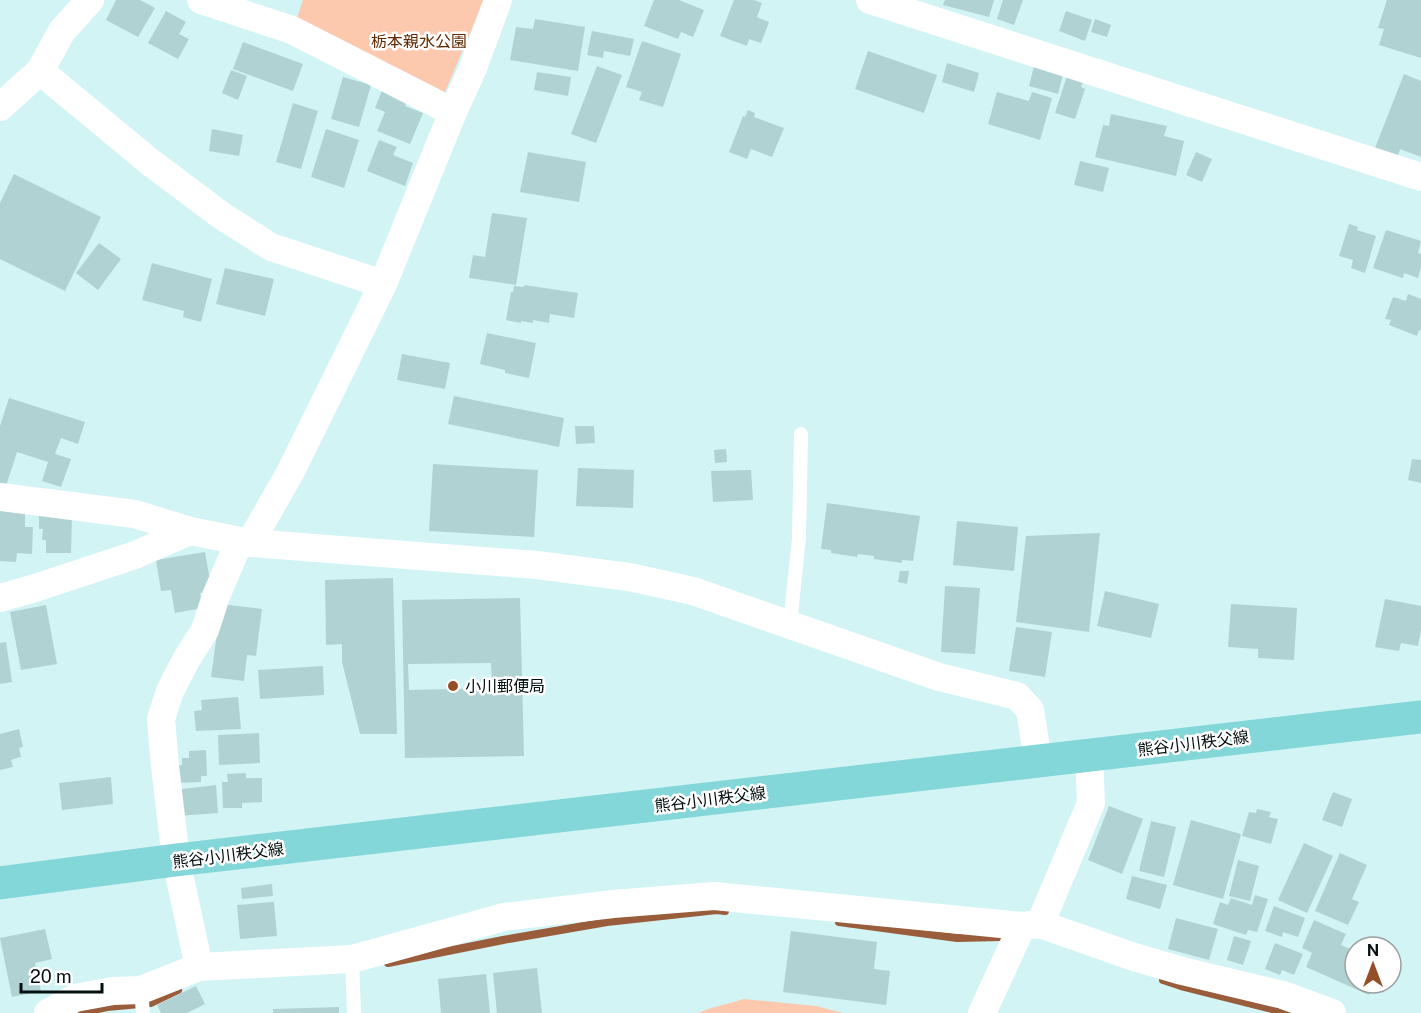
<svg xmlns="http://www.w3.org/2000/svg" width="1421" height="1013" viewBox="0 0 1421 1013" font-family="'Public Sans','Noto Sans JP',sans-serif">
	<rect width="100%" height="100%" fill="#d2f4f5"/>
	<g fill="#fcc8ae">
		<path d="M303,0H484L445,92L432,93L296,21Z"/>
		<path d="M744,999L816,1006L843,1013H698L708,1009Z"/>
	</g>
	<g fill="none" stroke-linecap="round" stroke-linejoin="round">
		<g stroke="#995d3b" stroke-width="8">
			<path d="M839,922L957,938L1002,937"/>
			<path d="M388,963L503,940L607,922L717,910L725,911"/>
			<path d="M1163,980L1181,986L1288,1013"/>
			<path d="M81,1013L107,1007L151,1003L178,990"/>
		</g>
	</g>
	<g fill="#b1d2d3" fill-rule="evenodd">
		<path d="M116,0H140L155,8L138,37L106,20Z"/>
		<path d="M654,0H679L704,10L693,37L681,32L678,39L644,26Z"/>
		<path d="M734,0H754L762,3L757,17L769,22L761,43L749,39L747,46L720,36Z"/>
		<path d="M945,0H994L989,17L943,5Z"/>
		<path d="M1003,0H1023L1014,25L997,19Z"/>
		<path d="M1387,0H1421V58L1379,45L1384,29L1378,28Z"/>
		<path d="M166,11L186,22L179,34L189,39L178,59L148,43Z"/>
		<path d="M1066,11L1092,20L1085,41L1059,31Z"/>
		<path d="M535,19L585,27L578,71L510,60L516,27L533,29Z"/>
		<path d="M1095,19L1111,25L1107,37L1091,32Z"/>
		<path d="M592,31L634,39L630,56L604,51L603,58L587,55Z"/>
		<path d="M642,41L681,54L663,107L639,100L642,92L626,87Z"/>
		<path d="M243,42L303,64L293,91L233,69Z"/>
		<path d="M868,51L937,75L924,113L855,89Z"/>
		<path d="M947,63L979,73L974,92L942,82Z"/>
		<path d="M597,66L622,75L596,143L571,134Z"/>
		<path d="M1034,66L1063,74L1058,94L1029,86Z"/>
		<path d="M231,70L247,76L238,100L222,93Z"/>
		<path d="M537,72L571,77L568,96L534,90Z"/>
		<path d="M1404,74L1421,81V157L1400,149L1398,156L1375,148Z"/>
		<path d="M1067,76L1083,82L1081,87L1085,89L1075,119L1055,113Z"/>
		<path d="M343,77L371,85L359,127L331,119Z"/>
		<path d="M383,88L408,99L405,106L423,113L410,144L377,131L385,112L375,108Z"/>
		<path d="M997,92L1029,101L1032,92L1052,98L1040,140L988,124Z"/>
		<path d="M293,103L318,111L301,169L276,162Z"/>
		<path d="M748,110L755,113L754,117L784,128L772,157L751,149L747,159L729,152L743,116L745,117Z"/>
		<path d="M1111,114L1167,126L1164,136L1184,141L1176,176L1095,157L1103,125L1109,126Z"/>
		<path d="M212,129L243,135L239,156L209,151Z"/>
		<path d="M326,129L359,140L344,188L311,177Z"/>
		<path d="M379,140L397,147L393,155L413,163L405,186L367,171Z"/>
		<path d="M528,152L586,162L579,202L520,192Z"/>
		<path d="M1196,152L1212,159L1202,182L1186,175Z"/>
		<path d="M1080,161L1109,168L1103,192L1074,185Z"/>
		<path d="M14,174L101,217L65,291L0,259V203Z"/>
		<path d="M492,213L527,218L516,285L469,278L473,255L485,257Z"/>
		<path d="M1349,224L1358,227L1357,230L1376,236L1365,273L1351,268L1353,260L1339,256Z"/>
		<path d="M1386,230L1421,241L1418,253L1421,254V267L1418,278L1404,273L1403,278L1373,268Z"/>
		<path d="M99,243L121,259L98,290L76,273Z"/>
		<path d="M152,263L212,279L201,322L183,317L184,311L142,300Z"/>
		<path d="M225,268L274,279L265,316L216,304Z"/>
		<path d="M524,285L578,293L574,318L550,314L549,323L533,320V323L521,321V323L506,320L511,292H513L514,286L524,287Z"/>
		<path d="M1408,294L1421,299V331L1419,330L1417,336L1389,325L1391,320L1385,319L1393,297L1406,301Z"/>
		<path d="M487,333L536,343L529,378L505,373V370L480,364Z"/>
		<path d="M402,354L450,363L445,389L397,380Z"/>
		<path d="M454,396L564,418L559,447L448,424Z"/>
		<path d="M9,398L85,422L78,444L61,438L55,454L71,459L61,487L42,481L48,462L17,452L6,486L0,484V426Z"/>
		<path d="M575,426H594L595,443L576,444Z"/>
		<path d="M726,449L727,462L715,463L714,450Z"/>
		<path d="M1412,459L1421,460V483L1408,480Z"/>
		<path d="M433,464L538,470L534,537L429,531Z"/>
		<path d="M578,468L634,470L633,508L576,506Z"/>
		<path d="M751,470L753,500L713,502L711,471Z"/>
		<path d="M827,503L920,516L913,561L902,560V563L874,559V556L858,554L857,557L831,553V550L821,549Z"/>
		<path d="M0,507H25V527H33L32,554L17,553L16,562L0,561Z"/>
		<path d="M39,515L72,516L71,553H46V540H42L43,529H39Z"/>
		<path d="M957,521L1018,527L1014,571L953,565Z"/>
		<path d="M1100,533L1089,632L1016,622L1026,536Z"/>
		<path d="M205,552L212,591L200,593L203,608L175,613L171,590L161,591L156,560Z"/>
		<path d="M900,571H909L907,584L898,582Z"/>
		<path d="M393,578L397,734H360L342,662V644L326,645L325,580Z"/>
		<path d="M945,586L980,588L975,654L941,652Z"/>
		<path d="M1105,591L1159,604L1151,638L1097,626Z"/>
		<path d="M520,598L524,756L405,758L402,600ZM491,663L492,688L409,690L408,664Z"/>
		<path d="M1385,599L1421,606V630L1418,646L1401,643L1399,651L1375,647Z"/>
		<path d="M221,604L262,609L256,656L247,655L244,681L211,677Z"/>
		<path d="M1231,604L1297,608L1294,660L1258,658V649L1228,647Z"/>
		<path d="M46,605L57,664L21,670L10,612Z"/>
		<path d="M1016,627L1052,632L1045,677L1009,671Z"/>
		<path d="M6,642L12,682L0,684V643Z"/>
		<path d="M323,666L324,695L260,699L258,670Z"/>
		<path d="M238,697L241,729L196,731L194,711L202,710L201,700Z"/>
		<path d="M19,729L23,747L19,748L21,757L11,760L13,767L0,770V734Z"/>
		<path d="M259,733L260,763L219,765L218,735Z"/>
		<path d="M206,750L207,776H201V782L175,783L174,766L182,765V758H189V751Z"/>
		<path d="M246,773V778H262V802L242,803V808H223L222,782H228L227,774Z"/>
		<path d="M111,777L113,804L62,810L59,783Z"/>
		<path d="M216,785L218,813L177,816L174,790Z"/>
		<path d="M1333,792L1352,799L1342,827L1322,820Z"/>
		<path d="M1109,806L1143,819L1122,874L1088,860Z"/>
		<path d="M1257,809L1271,812L1269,817L1278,819L1271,844L1242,836L1249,812L1256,813Z"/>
		<path d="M1191,820L1241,834L1223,899L1173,885Z"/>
		<path d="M1151,821L1176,827L1164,877L1139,871Z"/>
		<path d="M1304,843L1333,856L1307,913L1278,900Z"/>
		<path d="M1340,853L1367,865L1352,899L1359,902L1348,925L1315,911Z"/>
		<path d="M1238,860L1259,866L1250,901L1229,896Z"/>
		<path d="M1132,876L1167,885L1160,909L1126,899Z"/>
		<path d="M272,884L273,896L242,899L241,888Z"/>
		<path d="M1255,895L1268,899L1257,932L1248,930L1246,935L1213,924L1220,902L1228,905L1231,898L1252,905Z"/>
		<path d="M274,902L277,936L240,939L237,905Z"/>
		<path d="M1274,906L1305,918L1298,937L1283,932L1282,937L1265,931Z"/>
		<path d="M1176,918L1218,929L1209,960L1168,949Z"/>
		<path d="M1314,920L1346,934L1341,945L1355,951V983H1374L1369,995L1306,967L1312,953L1302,948Z"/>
		<path d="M45,929L52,959L35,963L41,991L12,997L0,938Z"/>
		<path d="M791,931L877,942L874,969L890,971L886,1005L783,992Z"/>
		<path d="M1234,936L1251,941L1243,965L1227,960Z"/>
		<path d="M1275,943L1303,954L1294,975L1282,970L1280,975L1265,969Z"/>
		<path d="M537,968L542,1013H497L493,973Z"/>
		<path d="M486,974L490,1013H441L438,979Z"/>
		<path d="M196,986L205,1004L187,1013H161L157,1005Z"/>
		<path d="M339,1007V1013H273V1009Z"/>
	</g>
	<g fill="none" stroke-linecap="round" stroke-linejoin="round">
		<g stroke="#fff" stroke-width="14">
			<path d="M790,624L799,538L801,434"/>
			<path d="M352,959L354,1013"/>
			<path d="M141,990L143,1013"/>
		</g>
		<g stroke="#fff" stroke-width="28">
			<path d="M201,0L292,30L453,112"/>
			<path d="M498,0L473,68L453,112L383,284L291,471L250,543L537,565L629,577L693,591L939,677L1017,696L1030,710L1038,761"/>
			<path d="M870,0L1421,177"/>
			<path d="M40,71L150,162L222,216L271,247L383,284"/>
			<path d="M0,107L40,71L62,31L90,0"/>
			<path d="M0,497L135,514L190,531L250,543"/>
			<path d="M0,598L35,588L135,555L190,531"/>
			<path d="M1040,924L1091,803L1089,755"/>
			<path d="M199,967L176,860L165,766L161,719L170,691L186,660L205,630L216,596L239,542"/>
			<path d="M48,1013L75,998L113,991L141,990L199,967L352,959L504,917L613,904L714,896L1022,926L1040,924L1131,956L1182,971L1283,995L1332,1013"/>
			<path d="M982,1013L1022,926"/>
		</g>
		<path stroke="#83d7d9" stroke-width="33" d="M0,883L176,860L1421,717"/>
	</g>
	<circle fill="#954f27" stroke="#fff" stroke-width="2" cx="453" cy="686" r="6"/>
	<g text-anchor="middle" stroke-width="5" stroke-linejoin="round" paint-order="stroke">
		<g font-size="16" fill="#622901" stroke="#fff">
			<text x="419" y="47">栃本親水公園</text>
		</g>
		<g font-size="16" fill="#051010" stroke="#fff" text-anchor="start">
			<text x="465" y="692">小川郵便局</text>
		</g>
		<g font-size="16" fill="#051010" stroke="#fff">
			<text transform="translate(1193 743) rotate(-7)" y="6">熊谷小川秩父線</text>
			<text transform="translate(710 799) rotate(-7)" y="6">熊谷小川秩父線</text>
			<text transform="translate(228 855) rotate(-7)" y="6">熊谷小川秩父線</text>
		</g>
	</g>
	<g transform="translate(1373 965)"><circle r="28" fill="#ffffff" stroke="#9b9f9f" stroke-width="1.5"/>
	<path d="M0-4.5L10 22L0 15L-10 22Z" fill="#954f27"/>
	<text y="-9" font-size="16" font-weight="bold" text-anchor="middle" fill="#051010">N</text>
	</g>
	<path d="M21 983v9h81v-9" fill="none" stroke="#051010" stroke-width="3"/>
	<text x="30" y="983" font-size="18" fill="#051010" stroke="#ffffff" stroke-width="4.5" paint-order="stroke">20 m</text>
</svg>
